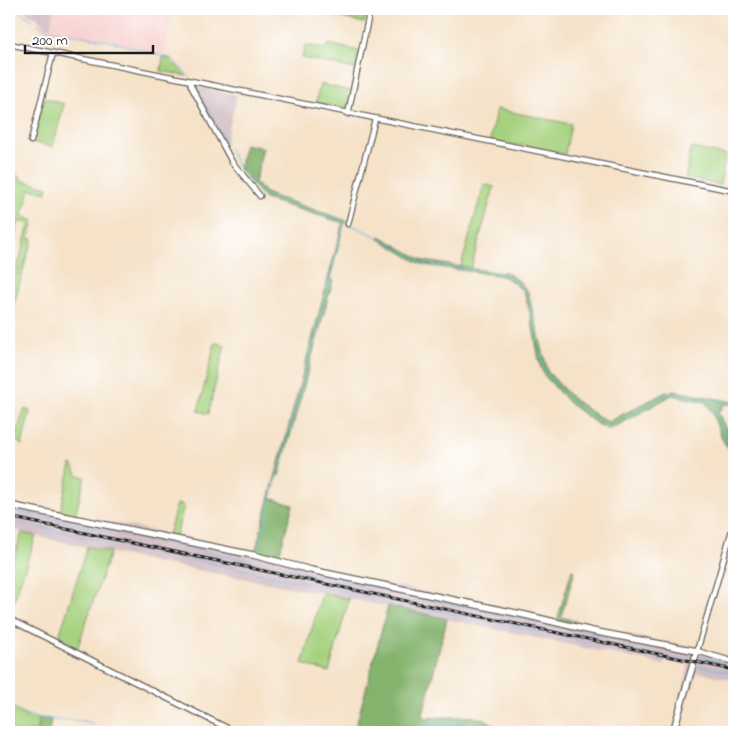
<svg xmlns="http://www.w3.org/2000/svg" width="743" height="741" viewBox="0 0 743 741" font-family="'Indie Flower',sans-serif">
	<rect width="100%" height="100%" fill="#fff"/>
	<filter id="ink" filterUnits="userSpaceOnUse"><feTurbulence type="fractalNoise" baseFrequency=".02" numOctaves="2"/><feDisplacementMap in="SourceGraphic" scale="10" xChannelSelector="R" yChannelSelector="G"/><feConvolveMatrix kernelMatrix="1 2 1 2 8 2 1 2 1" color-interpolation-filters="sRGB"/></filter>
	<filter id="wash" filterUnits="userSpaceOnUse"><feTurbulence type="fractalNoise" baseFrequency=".0096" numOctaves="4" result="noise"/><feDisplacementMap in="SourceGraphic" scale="20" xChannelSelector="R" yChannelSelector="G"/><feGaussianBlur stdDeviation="1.12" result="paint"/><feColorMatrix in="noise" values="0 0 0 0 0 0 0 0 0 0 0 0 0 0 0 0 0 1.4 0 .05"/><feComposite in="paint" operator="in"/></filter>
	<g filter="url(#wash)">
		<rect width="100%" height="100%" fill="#f5e2c8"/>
		<path fill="#f7d0ce" d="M54,9H173L164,55L142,50L141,52L101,39L50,30Z"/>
		<g fill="#d2bec4">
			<path d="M22,9H54L50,28L44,26L38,20V18L32,16Z"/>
			<path d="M193,86L237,95L225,145L215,127Z"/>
			<path d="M9,503L110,522L255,552L378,582L734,657V680L697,672L693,689L684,687L689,665L666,659L664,665L656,663L322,593L159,563L36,536L9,529Z"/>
		</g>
		<g fill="#a6d17e" stroke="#61764d">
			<path d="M335,9H367L364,23L333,16Z"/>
			<path d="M328,44L359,51L355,69L302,58L305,45L326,49Z"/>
			<path d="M163,57L170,59L187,76L161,71Z"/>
			<path d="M320,84L351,91L348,106L344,109L316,103Z"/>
			<path d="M44,98L64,104L53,147L32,142Z"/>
			<path d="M496,109L571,124L565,154L515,144L514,146L490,141Z"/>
			<path d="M691,148L726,155L720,185L685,178Z"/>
			<path d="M9,174L21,177L20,180L48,187L47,193L30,189L22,216L34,221L29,238L33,239L27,256L14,304L9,303V300L29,224L19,221L9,259Z"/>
			<path d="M484,184L494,187L471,268L461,266Z"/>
			<path d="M215,343L225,345L208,414L198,411Z"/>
			<path d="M25,409L30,411L22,445L14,439Z"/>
			<path d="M71,464L73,465L77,475L85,477L75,515L60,512Z"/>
			<path d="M177,504L184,505L176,537L168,535Z"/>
			<path d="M22,533L36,536L9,615V571Z"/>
			<path d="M87,547L110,552L77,649L58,640Z"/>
			<path d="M322,593L349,599L329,672L302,664Z"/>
			<path d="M9,706L27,717L39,720L36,732H9Z"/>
		</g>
		<g fill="#84b36d" stroke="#506844">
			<path d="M245,144L263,148L255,182L266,193L273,196L345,220L347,222L344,224L330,279L333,280L279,476L276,475L270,498L293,505L278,559L255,552L343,223L265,199L239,169Z"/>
			<path d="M380,236L424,261L503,273L504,271L518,280L528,292L548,372L572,398L598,417L608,422L666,392L675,391L734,402V405L725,404L718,413L726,429L734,431V459L721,437L712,412L705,402L672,395L615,427L608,429L597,424L569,403L544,375L540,365L530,312L522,286L521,289L507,278L497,275L424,265C409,259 395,247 379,239Z"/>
			<path d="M572,570L575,571L561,617L576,621L575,624L557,620Z"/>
			<path d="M388,606L447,619L422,718C438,718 475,713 488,721C494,725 497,729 504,732H494L475,724L425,728L423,732H379L356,726Z"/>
			<path d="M39,718L51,719L49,732H36Z"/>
		</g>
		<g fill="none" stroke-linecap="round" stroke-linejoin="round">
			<g stroke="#65b4df" stroke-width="1">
				<path d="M16,9L33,20"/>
				<path d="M37,24L46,29L114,42L166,57L171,58L190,77"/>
				<path d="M195,86L226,145"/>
				<path d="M229,149L237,164L264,195L343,221"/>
				<path d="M350,224C366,232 383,239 398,248C407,253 415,261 424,263C455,271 499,263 522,287C535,302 538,345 543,364C549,387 585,412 604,425L610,426L616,423L668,394L734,404"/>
				<path d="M711,401L723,431L734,452"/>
				<path d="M9,510L691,655"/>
				<path d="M9,521L690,663"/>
				<path d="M257,553L345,221"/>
				<path d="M699,657L734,664"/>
				<path d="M700,666L734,673"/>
				<path d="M9,704C18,710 30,717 41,719C58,721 76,718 93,723"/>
				<path d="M108,726L123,732"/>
				<path d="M420,732L422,726L425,724L472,721L498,732"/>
			</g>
		</g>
	</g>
	<g filter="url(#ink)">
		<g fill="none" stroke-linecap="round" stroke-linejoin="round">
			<defs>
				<g id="minor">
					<path d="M9,44L734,191"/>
					<path d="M190,81L191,86L232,162L260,196"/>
					<path d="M348,114L369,14"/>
					<path d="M31,141L53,53"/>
					<path d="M348,224L375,119"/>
					<path d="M734,523L697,651L734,662"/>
					<path d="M9,619L235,732"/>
				</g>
				<path id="tertiary" d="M9,505L253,555L311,570L525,615L592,631L697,651L673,732"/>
			</defs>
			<use href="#minor" stroke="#686158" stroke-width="7"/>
			<use href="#tertiary" stroke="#686158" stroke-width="8"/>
			<use href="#minor" stroke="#fff" stroke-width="4.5"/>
			<use href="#tertiary" stroke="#fff" stroke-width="5.5"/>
			<defs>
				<path id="rail" d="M9,517L734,670"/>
			</defs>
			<use href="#rail" stroke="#1c1c1c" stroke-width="3"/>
			<use href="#rail" stroke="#fff" stroke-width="1" stroke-dasharray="4" stroke-linecap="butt"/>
		</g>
	</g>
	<rect width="743" height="741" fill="none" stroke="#fff" stroke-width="30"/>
	<path d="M25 45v8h128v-8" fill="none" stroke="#1c1c1c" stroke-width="2.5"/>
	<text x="32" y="45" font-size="15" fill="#1c1c1c" stroke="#ffffff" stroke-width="4" paint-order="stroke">200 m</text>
</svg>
